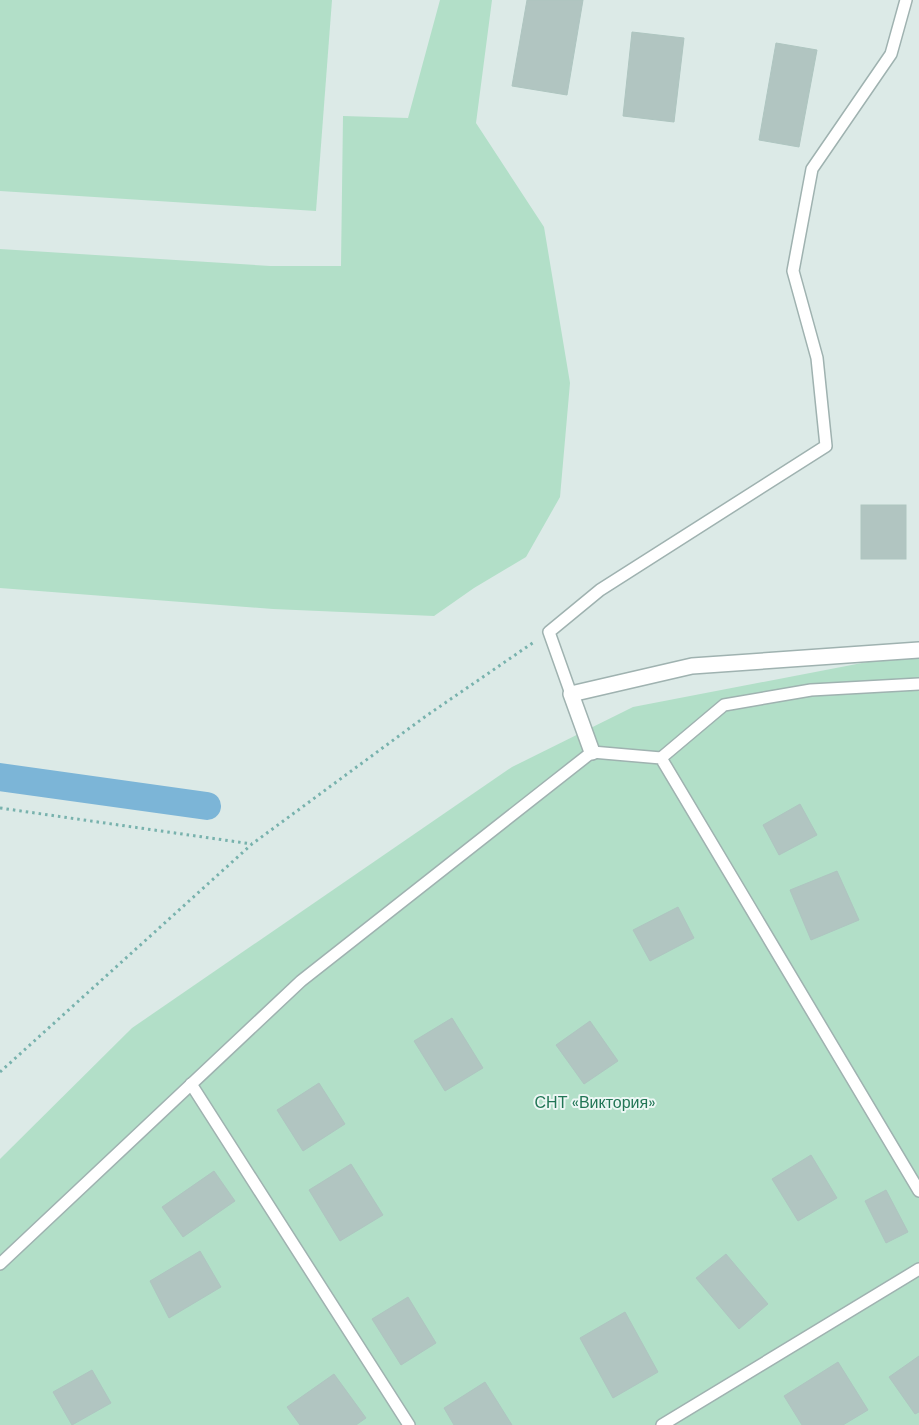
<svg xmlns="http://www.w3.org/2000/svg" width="919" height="1425" viewBox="0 0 919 1425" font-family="'DM Sans',sans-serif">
	<rect width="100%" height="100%" fill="#dceae7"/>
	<g fill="#b2dfc8">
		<path d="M0,0H332L316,211L0,191Z"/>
		<path d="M440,0H492L476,123L544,227L570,383L560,497L526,557L474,588L434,616L273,609L0,588V249L270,266H341L343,116L408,118Z"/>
		<path d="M919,652V1425H0V1159L132,1028L512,767L633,707Z"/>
	</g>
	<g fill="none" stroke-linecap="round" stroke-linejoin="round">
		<path stroke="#7cb5d7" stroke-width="28" d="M0,777L207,806"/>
	</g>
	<g fill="#b1c5c1" stroke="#aec5c0">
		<path d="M527,0H583L567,95L512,86Z"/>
		<path d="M632,32L684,38L674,122L623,116Z"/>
		<path d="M776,43L817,50L799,147L759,140Z"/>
		<rect x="861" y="505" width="45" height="54"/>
		<path d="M800,804L817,835L779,855L763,825Z"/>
		<path d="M837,871L859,920L811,940L790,890Z"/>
		<path d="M678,907L694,938L650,961L633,930Z"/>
		<path d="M452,1018L483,1068L445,1091L414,1041Z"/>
		<path d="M590,1021L618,1061L584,1084L556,1045Z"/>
		<path d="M319,1083L345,1124L303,1151L277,1110Z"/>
		<path d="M811,1155L837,1198L798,1221L772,1179Z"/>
		<path d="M351,1164L383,1215L340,1241L309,1190Z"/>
		<path d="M214,1171L235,1201L183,1237L162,1207Z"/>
		<path d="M886,1190L908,1232L886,1243L865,1201Z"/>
		<path d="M200,1251L221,1287L169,1318L150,1281Z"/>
		<path d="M726,1254L768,1304L739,1329L696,1278Z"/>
		<path d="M408,1297L436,1343L401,1365L372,1319Z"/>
		<path d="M625,1312L658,1372L613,1398L580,1338Z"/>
		<path d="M919,1356V1412L915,1414L889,1377Z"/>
		<path d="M838,1362L868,1410L843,1425H802L784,1396Z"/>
		<path d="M92,1370L111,1403L72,1425L53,1392Z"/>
		<path d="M334,1374L366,1418L356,1425H300L287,1407Z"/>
		<path d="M485,1382L512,1425H454L444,1408Z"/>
	</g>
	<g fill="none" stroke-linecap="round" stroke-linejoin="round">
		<defs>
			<g id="service">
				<path d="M571,694L549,632L600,590L826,446L817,358L793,271L812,169L891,54L906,0"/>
				<path d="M661,758L724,705L811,690L919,684"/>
				<path d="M191,1084L409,1425"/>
				<path d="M0,1264L301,981L592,752L661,758L919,1191"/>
				<path d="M662,1425L919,1269"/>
			</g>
			<path id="minor" d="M592,752L571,694L692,666L919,650"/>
		</defs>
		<use href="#service" stroke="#9fb2b0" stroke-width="14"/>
		<use href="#minor" stroke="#9fb2b0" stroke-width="18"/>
		<g stroke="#78b2ad" stroke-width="3" stroke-dasharray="2.5 4" stroke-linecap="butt">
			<path d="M0,808L252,844"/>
			<path d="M0,1072L252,844L426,716L534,642"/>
		</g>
		<use href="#service" stroke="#fff" stroke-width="11"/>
		<use href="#minor" stroke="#fff" stroke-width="15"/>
	</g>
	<g text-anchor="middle" stroke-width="4" stroke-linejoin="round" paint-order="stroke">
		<g font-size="16" fill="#227656" stroke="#ecf7f4">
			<text x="595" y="1108">СНТ «Виктория»</text>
		</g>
	</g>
</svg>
